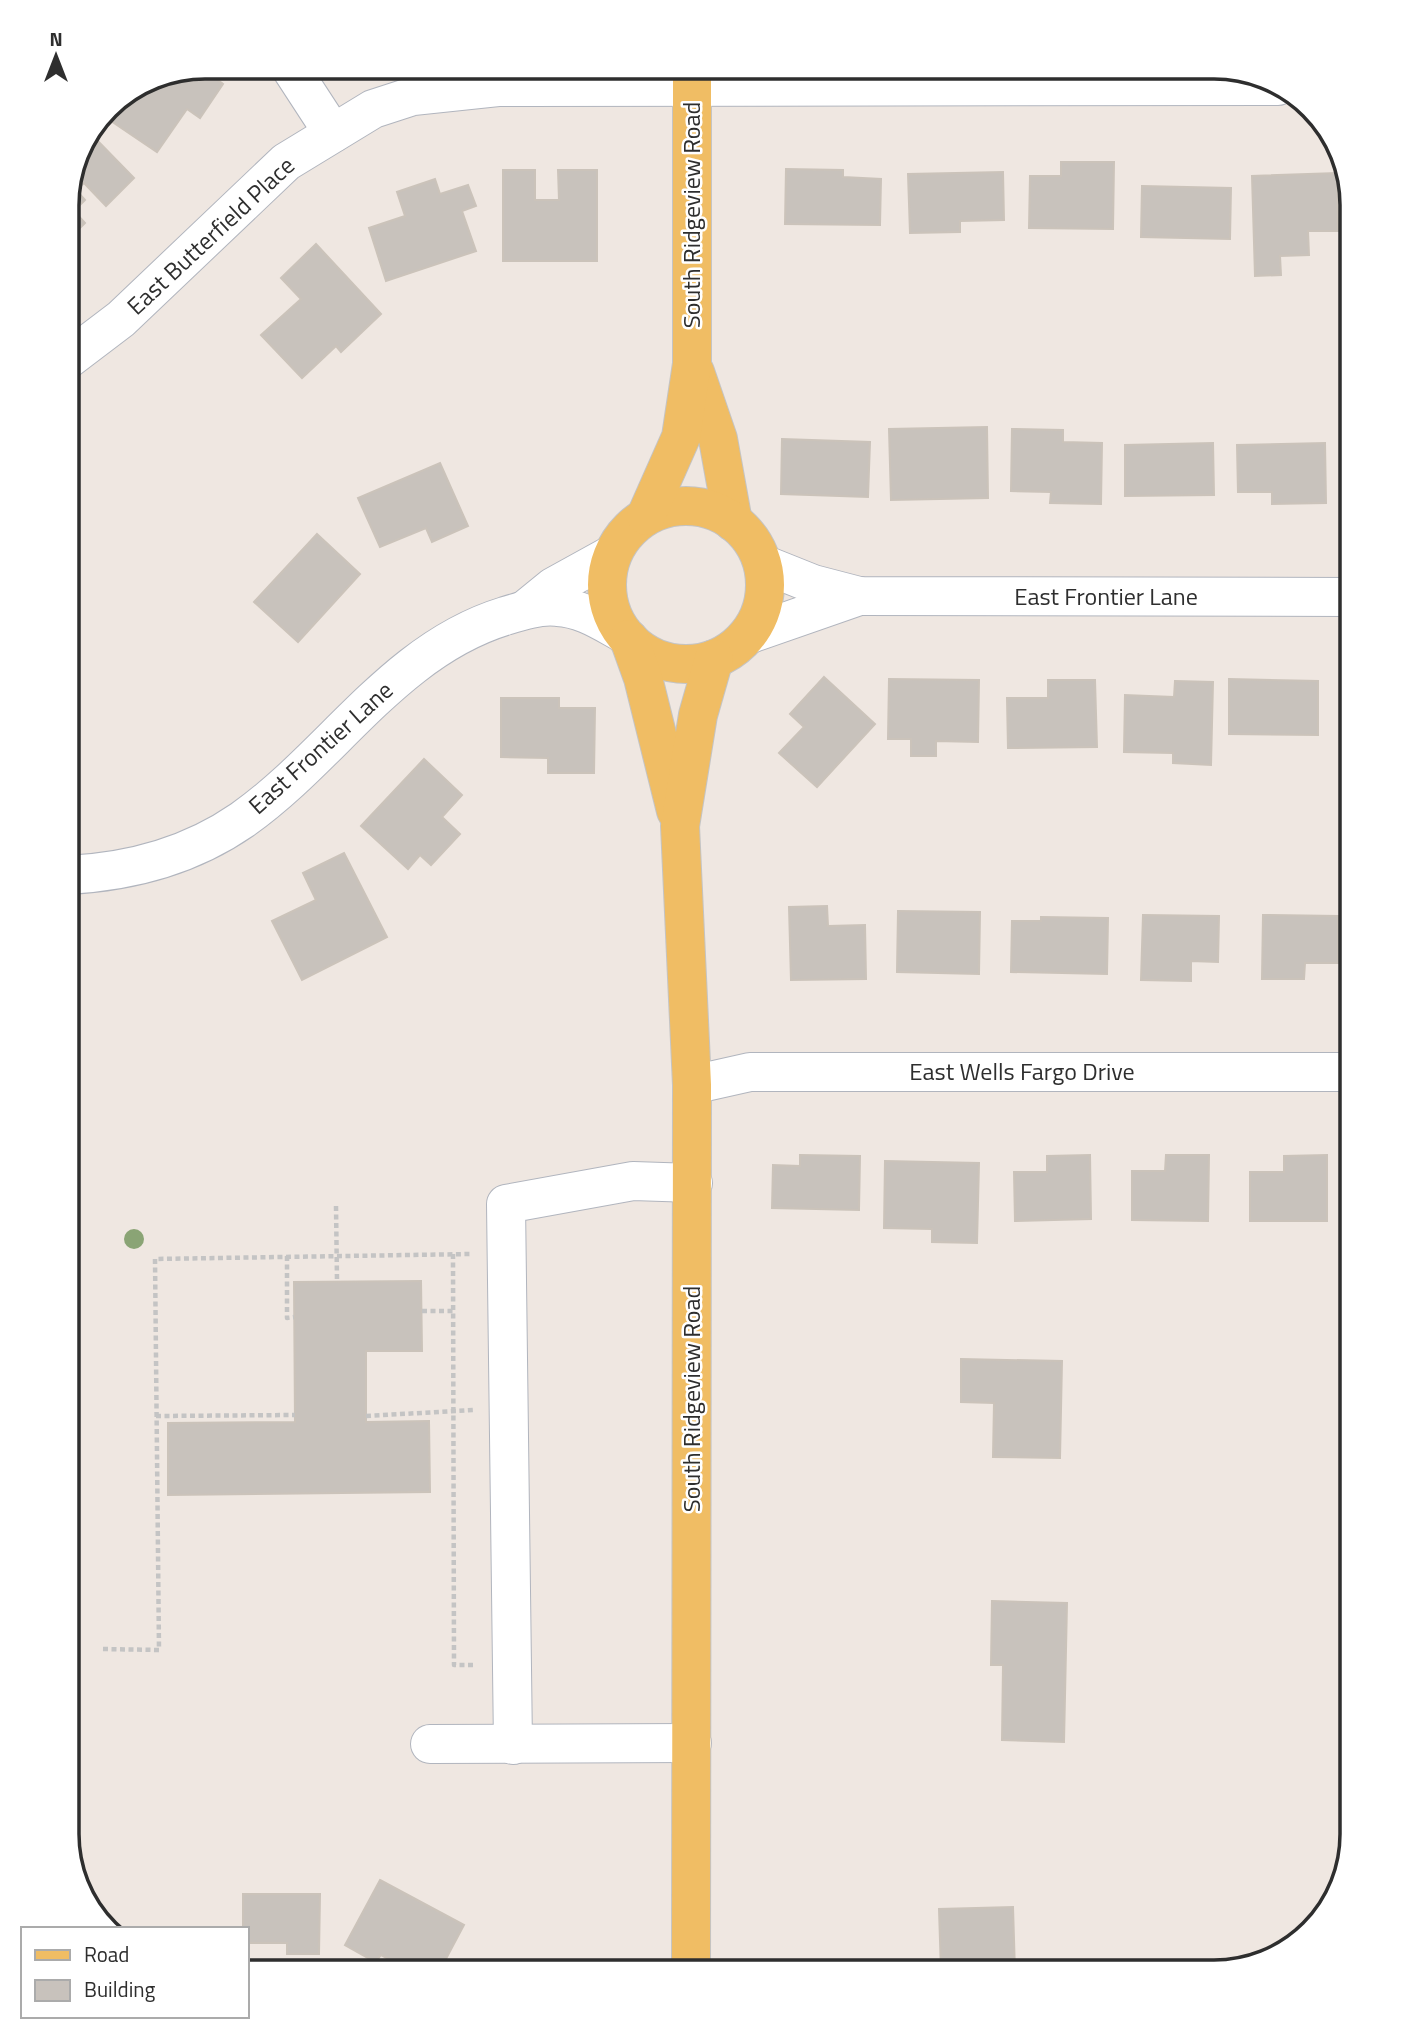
<svg xmlns="http://www.w3.org/2000/svg" width="1419" height="2039" viewBox="0 0 1419 2039" font-family="'Titillium Web',sans-serif">
	<rect width="100%" height="100%" fill="#efe7e1"/>
	<g fill="#c8c2bc" stroke="#cbc3ba" stroke-width="2">
		<path d="M201,67L223,84L200,118L187,109L157,152L111,121L122,105L116,101L152,77Z"/>
		<path d="M90,133L134,178L106,206L84,183L76,190L85,200L74,211L85,223L69,239L67,196L77,152Z"/>
		<path d="M1061,162H1114L1113,229L1029,228L1030,176H1061Z"/>
		<path d="M786,169L843,170V177L881,179L880,225L785,224Z"/>
		<path d="M503,170H535V200H559L558,170H597V261H503Z"/>
		<path d="M1003,172L1004,220L960,221V232L910,233L908,174Z"/>
		<path d="M1337,173L1338,231H1308L1309,255L1280,256L1281,275L1255,276L1252,176Z"/>
		<path d="M435,179L440,194L468,185L476,206L462,211L476,251L386,281L369,228L405,216L397,192Z"/>
		<path d="M1142,186L1231,188L1230,239L1141,237Z"/>
		<path d="M316,244L381,314L341,352L336,346L302,378L261,335L301,299L281,278Z"/>
		<path d="M987,427L988,498L891,500L889,429Z"/>
		<path d="M1012,429L1063,430V442L1102,443L1101,504L1050,503L1051,492L1011,491Z"/>
		<path d="M782,439L870,442L868,497L781,494Z"/>
		<path d="M1213,443L1214,495L1125,496V445Z"/>
		<path d="M1325,443L1326,503L1272,504V492H1238L1237,445Z"/>
		<path d="M440,463L468,526L432,542L426,528L380,547L358,498Z"/>
		<path d="M317,534L360,574L298,642L254,602Z"/>
		<path d="M824,677L875,724L817,787L779,753L804,727L790,714Z"/>
		<path d="M889,679L979,680L978,742L936,741V756H911V739H888Z"/>
		<path d="M1229,679L1318,681V735L1229,734Z"/>
		<path d="M1048,680H1095L1097,747L1008,748L1007,698H1048Z"/>
		<path d="M1175,681L1213,682L1211,765L1173,763V753L1124,752L1125,695L1174,697Z"/>
		<path d="M1346,693H1352V762H1345Z"/>
		<path d="M501,698H559V708H595L594,773H548V758L501,757Z"/>
		<path d="M424,759L462,795L442,817L460,834L431,865L420,855L408,869L361,826Z"/>
		<path d="M344,853L387,937L302,980L272,921L316,900L303,873Z"/>
		<path d="M827,906L828,926L865,925L866,979L791,980L789,907Z"/>
		<path d="M898,911L980,912L979,974L897,972Z"/>
		<path d="M1143,915L1219,916L1218,962L1191,961V981L1141,980Z"/>
		<path d="M1263,915L1338,916V963H1305L1304,979H1262Z"/>
		<path d="M1041,917L1108,918L1107,974L1011,972L1012,921H1041Z"/>
		<path d="M800,1155L860,1156L859,1210L772,1208L773,1165L800,1166Z"/>
		<path d="M1090,1155L1091,1219L1015,1221L1014,1172H1047V1156Z"/>
		<path d="M1166,1155H1209L1208,1221L1132,1220V1171H1165Z"/>
		<path d="M1327,1155V1221H1250V1172H1284V1156Z"/>
		<path d="M885,1161L979,1163L977,1243L932,1242V1229L884,1228Z"/>
		<path d="M421,1281L422,1351H366V1422L429,1421L430,1492L168,1495V1423L295,1422L294,1282Z"/>
		<path d="M961,1359L1062,1361L1060,1458L993,1457L994,1403L961,1402Z"/>
		<path d="M992,1601L1067,1603L1064,1742L1002,1740L1003,1665H991Z"/>
		<path d="M380,1880L464,1925L439,1972H414L381,1955L375,1962L345,1945Z"/>
		<path d="M243,1894H320L319,1954H287V1943H247V1929H243Z"/>
		<path d="M1013,1907L1015,1972H941L939,1909Z"/>
	</g>
	<g fill="none" stroke-linecap="round" stroke-linejoin="round">
		<defs>
			<g id="minor">
				<path d="M290,67L333,133"/>
				<path d="M67,360L121,319L286,162L373,109L413,96L498,87L1278,86"/>
				<path d="M763,564L813,584L859,596L1352,597"/>
				<path d="M526,609L553,587L611,555"/>
				<path d="M750,634L859,596"/>
				<path d="M67,875C129,872 190,856 242,820C333,756 394,650 505,616C521,611 540,605 557,607C581,608 601,621 621,632"/>
				<path d="M692,1085L750,1072H1352"/>
				<path d="M430,1744L692,1743"/>
				<path d="M513,1745L506,1204L633,1181L693,1183"/>
			</g>
			<g id="major">
				<path d="M695,372L718,439L733,522"/>
				<circle cx="686" cy="585" r="79"/>
				<path d="M646,516L681,437L692,364V67"/>
				<path d="M629,639L643,678L676,811"/>
				<path d="M691,1972L692,1085L680,826L698,715L714,659"/>
			</g>
		</defs>
		<use href="#minor" stroke="#b1b5be" stroke-width="40"/>
		<use href="#major" stroke="#c4c4c4" stroke-width="40"/>
		<g stroke="#c4c4c4" stroke-width="4.5" stroke-dasharray="5 3.5" stroke-linecap="butt">
			<path d="M336,1206L337,1281"/>
			<path d="M453,1254L454,1665H476"/>
			<path d="M287,1256V1318L294,1317"/>
			<path d="M422,1311H453"/>
			<path d="M156,1416L295,1415"/>
			<path d="M366,1416L474,1410"/>
			<path d="M103,1649L159,1650L155,1259L472,1254"/>
		</g>
		<use href="#minor" stroke="#fff" stroke-width="38"/>
		<use href="#major" stroke="#f0bd64" stroke-width="38"/>
	</g>
	<circle fill="#8aa475" cx="134" cy="1239" r="10"/>
	<g text-anchor="middle" stroke-width="5" stroke-linejoin="round" paint-order="stroke">
		<g font-size="24" fill="#2e2e2e" stroke="#fff">
			<text transform="translate(692 215) rotate(-90)" y="8">South Ridgeview Road</text>
			<text transform="translate(211 236) rotate(-43)" y="8">East Butterfield Place</text>
			<text x="1106" y="605">East Frontier Lane</text>
			<text transform="translate(321 748) rotate(-42)" y="8">East Frontier Lane</text>
			<text x="1022" y="1080">East Wells Fargo Drive</text>
			<text transform="translate(692 1399) rotate(-90)" y="8">South Ridgeview Road</text>
		</g>
	</g>
	<path d="M0 0H1419V2039H0ZM205 79H1214A126 126 0 0 1 1340 205V1834A126 126 0 0 1 1214 1960H205A126 126 0 0 1 79 1834V205A126 126 0 0 1 205 79Z" fill="#fff" fill-rule="evenodd"/>
	<path fill="none" stroke="#2e2e2e" stroke-width="3.5" d="M205 79H1214A126 126 0 0 1 1340 205V1834A126 126 0 0 1 1214 1960H205A126 126 0 0 1 79 1834V205A126 126 0 0 1 205 79Z"/>
	<rect x="21" y="1927" width="228" height="91" fill="#ffffff" stroke="#ababab" stroke-width="2"/>
	<rect x="35" y="1950" width="35" height="10" fill="#f0bd64" stroke="#ababab" stroke-width="2"/>
	<text x="84" y="1962" font-size="21" fill="#2e2e2e">Road</text>
	<rect x="35" y="1980" width="35" height="21" fill="#c8c2bc" stroke="#ababab" stroke-width="2"/>
	<text x="84" y="1997" font-size="21" fill="#2e2e2e">Building</text>
	<g transform="translate(56 56)" stroke="#ffffff" stroke-width="5" paint-order="stroke">
	<path d="M0-5L12 26L0 18L-12 26Z" fill="#2e2e2e"/>
	<text y="-10" font-size="19" font-weight="bold" text-anchor="middle" fill="#2e2e2e">N</text>
	</g>
</svg>
